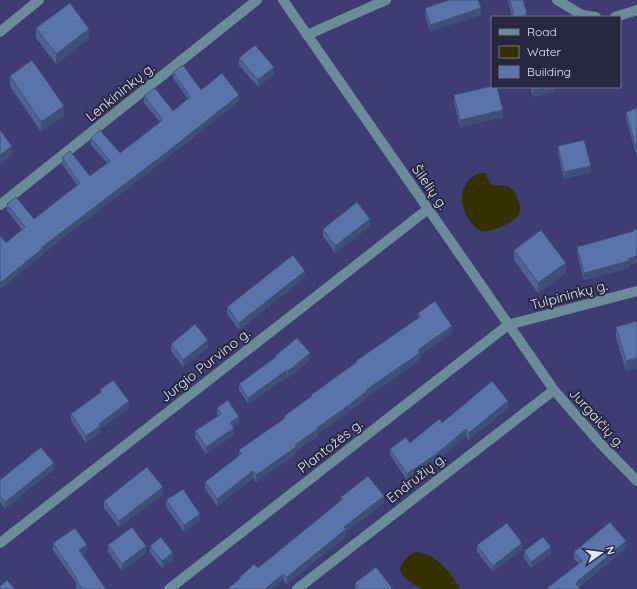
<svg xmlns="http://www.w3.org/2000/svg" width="637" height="589" viewBox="0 0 637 589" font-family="Quicksand,sans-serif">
	<rect width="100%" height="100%" fill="#3f3b73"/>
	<g fill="#343000">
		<path d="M480,173H485L491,184C498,187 504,184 509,187C513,190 516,194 518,199C520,204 521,209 519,214C516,222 490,233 482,231C470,227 462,209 462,198C462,186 469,177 480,173Z"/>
		<path d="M418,552C438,556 451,572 460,589H422L406,579L401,573L400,568C405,559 408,553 418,552Z"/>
	</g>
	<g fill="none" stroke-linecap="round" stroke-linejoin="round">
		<g stroke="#6a8b98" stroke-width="10">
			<path d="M283,0L554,390L600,443L637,481"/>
			<path d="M557,0L582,15L596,17"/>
			<path d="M615,17L637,10"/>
			<path d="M0,32L39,0"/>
			<path d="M307,35L386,0"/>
			<path d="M0,205L257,0"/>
			<path d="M0,543L428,209"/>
			<path d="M169,589L508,325L637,291"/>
			<path d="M297,589L554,390"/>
		</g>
	</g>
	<g fill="#4d6393">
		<path d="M508,0H523L527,17H512Z"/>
		<path d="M425,8L481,15L430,31L425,15Z"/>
		<path d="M36,28L89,39L56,64L36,38Z"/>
		<path d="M239,58L274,74L258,87L239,65Z"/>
		<path d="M173,72L201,90L239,101L167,158L43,253V255L6,243L22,230L7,210V204L34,219L77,185L62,164V158L90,176L107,163L91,145V138L120,153L160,122L144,103V96L173,111L188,99L173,78Z"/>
		<path d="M10,76L64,116L41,132L10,86Z"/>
		<path d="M530,87H555V91L533,97Z"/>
		<path d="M454,95L503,117L460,127L454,102Z"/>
		<path d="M637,108V157L626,118V112Z"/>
		<path d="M558,146L591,172L564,179L558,153Z"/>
		<path d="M370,226L335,253L323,236V229Z"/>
		<path d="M637,229L629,268L584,280L577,253V247L634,231V230Z"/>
		<path d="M514,250L566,273L538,293L514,260Z"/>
		<path d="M305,277L239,330L227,314V307Z"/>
		<path d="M418,313L452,333L420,355V360L367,397V398L345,415L318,433V436L296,451V454L256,482L253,478L217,506L205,489V482L239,456V450L284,419V416L311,397V395L356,362V361L418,318Z"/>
		<path d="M637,321L626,371L616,337V327Z"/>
		<path d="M171,344L208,347L183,367L171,351Z"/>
		<path d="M275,356L310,360L288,378L287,377L248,404L239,390V384L275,357Z"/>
		<path d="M100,390L129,408L100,429V432L86,443L71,421V414L100,393Z"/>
		<path d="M217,408L239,423L233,427L234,435L206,454L195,438V431L218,416L217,415Z"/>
		<path d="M508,408L469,440L466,436L439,459L407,480L390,455V449L410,443L442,423Z"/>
		<path d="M54,469L5,509L0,502V480Z"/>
		<path d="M163,494L119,527L104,508V501Z"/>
		<path d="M341,497L384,503L346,532V536L287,584L283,580H239V578L258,568L341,500Z"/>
		<path d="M166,500L200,520L184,532L166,507Z"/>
		<path d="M53,543L87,552L83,555L106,589H77L76,587V583L53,550Z"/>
		<path d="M108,545L146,553L122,571L108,552Z"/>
		<path d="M477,545L522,550L493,572L477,552Z"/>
		<path d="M150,546L173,560L162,568L150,553Z"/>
		<path d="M626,548L579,587L546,589L579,564L574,559V552Z"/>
		<path d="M524,551L551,554L531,568L524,558Z"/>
		<path d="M355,583L393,589H355Z"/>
	</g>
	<g fill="#3e5078">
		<path d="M481,8V15L430,31V25Z"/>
		<path d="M527,14V17H517Z"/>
		<path d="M89,29V39L56,64V54Z"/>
		<path d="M274,67V74L258,87V80Z"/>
		<path d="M545,87H555V91L533,97V90Z"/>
		<path d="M239,95V101L167,158L43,253V255L0,289V283L42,247Z"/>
		<path d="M64,106V116L41,132V122Z"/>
		<path d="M503,110V117L460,127V120Z"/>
		<path d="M12,146V156L0,165V155Z"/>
		<path d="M591,166V172L564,179V172Z"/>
		<path d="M370,219V226L335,253V246Z"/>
		<path d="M637,256V263L629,265V268L584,280V273Z"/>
		<path d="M566,263V273L538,293V283Z"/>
		<path d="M305,271V277L239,330V323Z"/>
		<path d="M452,326V333L420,355V360L367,397V398L345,415L318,433V436L296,451V454L256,482V475L317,428L366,390L418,350Z"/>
		<path d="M208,340V347L183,367V360Z"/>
		<path d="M310,353V360L288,378V371Z"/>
		<path d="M637,358V368L626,371V361Z"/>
		<path d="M287,370V377L248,404V398Z"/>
		<path d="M129,401V408L100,429V432L86,443V436L99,424Z"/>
		<path d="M508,401V408L469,440V433Z"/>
		<path d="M239,417V423L230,429V422Z"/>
		<path d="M234,428V435L206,454V447Z"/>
		<path d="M466,429V436L439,459L407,480V474Z"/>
		<path d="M54,463V469L5,509V502Z"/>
		<path d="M253,471V478L217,506V499Z"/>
		<path d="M163,487V494L119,527V521Z"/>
		<path d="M384,496V503L346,532V536L287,584V577L344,527Z"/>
		<path d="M200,514V520L184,532V525Z"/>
		<path d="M626,541V548L578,587L576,584L578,581Z"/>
		<path d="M522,543V550L493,572V566Z"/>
		<path d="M87,545V552L79,557V550Z"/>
		<path d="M146,546V553L122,571V564Z"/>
		<path d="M551,547V554L531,568V562Z"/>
		<path d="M173,553V560L162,568V561Z"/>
		<path d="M283,574V580L273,589H265Z"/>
	</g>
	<g fill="#5973ab" stroke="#3e5078">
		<path d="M449,0H478L481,8L430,25L425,8Z"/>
		<path d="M510,0H523L527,14L517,17H514Z"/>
		<path d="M70,3L89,29L56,54L36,28Z"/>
		<path d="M255,45L274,67L258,80L239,58Z"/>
		<path d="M32,60L64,106L41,122L10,76Z"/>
		<path d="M183,65L201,90L222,73L239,95L167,152L42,247L43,248L0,283V235L6,243L25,227L7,204L16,197L34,219L80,183L62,158L70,151L90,176L110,161L91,138L100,130L120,153L163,120L144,96L155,88L173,111L190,97L173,72Z"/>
		<path d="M492,86V87H497L503,110L460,120L454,95Z"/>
		<path d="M532,87H545L533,90Z"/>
		<path d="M637,108V150L626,112Z"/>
		<path d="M0,130L12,146L0,155Z"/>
		<path d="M584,140L591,166L564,172L558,146Z"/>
		<path d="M357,202L370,219L335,246L323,229Z"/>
		<path d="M637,229V256L628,259L629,261L584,273L577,247L634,231V230Z"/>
		<path d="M541,230L566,263L538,283L514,250Z"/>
		<path d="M293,255L305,271L239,323L227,307Z"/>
		<path d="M435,301L452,326L418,350L420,353L366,390L367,391L345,408L317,428L318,429L295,445L296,447L256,475L253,471L217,499L205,482L241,454L239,450L285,418L284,416L312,396L311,395L357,362L356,361L421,316L418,313Z"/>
		<path d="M637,321V358L626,361L616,327Z"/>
		<path d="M195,324L208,340L183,360L171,344Z"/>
		<path d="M297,338L310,353L288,371L287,370L248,398L239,384L276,357L275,356Z"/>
		<path d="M113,380L129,401L99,424L100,426L86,436L71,414L101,392L100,390Z"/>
		<path d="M492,381L508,401L469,433L466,429L439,452L407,474L390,449L406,437L410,443L439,419L442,423Z"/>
		<path d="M228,400L239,417L230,422L234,428L206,447L195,431L221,414L217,408Z"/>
		<path d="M41,447L54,463L5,502L0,496V480Z"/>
		<path d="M147,467L163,487L119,521L104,501Z"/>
		<path d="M368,476L384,496L344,527L346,529L287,577L283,574L265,589H227L240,579L239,578L254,564L258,568L343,499L341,497Z"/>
		<path d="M183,489L200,514L184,525L166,500Z"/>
		<path d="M610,522L626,541L578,581L576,584L580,589H546L582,561L574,552Z"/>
		<path d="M507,523L522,543L493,566L477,545Z"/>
		<path d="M132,527L146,546L122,564L108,545Z"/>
		<path d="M75,528L87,545L79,550L106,589H82L76,580L77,579L53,543Z"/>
		<path d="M161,537L173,553L162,561L150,546Z"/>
		<path d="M543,537L551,547L531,562L524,551Z"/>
		<path d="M376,567L393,589H359L355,583Z"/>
		<path d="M7,580L15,589H0V586Z"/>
	</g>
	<g text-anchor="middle" stroke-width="4" stroke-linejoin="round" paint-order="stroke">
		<g font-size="14" fill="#e5e5f9" stroke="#282740">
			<text transform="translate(120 92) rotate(-39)" y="5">Lenkininkų g.</text>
			<text transform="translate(430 187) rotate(55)" y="5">Šilelių g.</text>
			<text transform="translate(569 295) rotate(-15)" y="5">Tulpininkų g.</text>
			<text transform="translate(205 365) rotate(-38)" y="5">Jurgio Purvino g.</text>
			<text transform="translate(597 418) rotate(48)" y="5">Jurgaičių g.</text>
			<text transform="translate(330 446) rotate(-38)" y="5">Plantožės g.</text>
			<text transform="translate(416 478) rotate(-38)" y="5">Endružių g.</text>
		</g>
	</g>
	<rect x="491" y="16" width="130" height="72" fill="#282740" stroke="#74738a"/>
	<rect x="499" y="29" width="20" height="6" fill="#6a8b98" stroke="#74738a"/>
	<text x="527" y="36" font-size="12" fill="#e5e5f9">Road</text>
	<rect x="499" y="46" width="20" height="12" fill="#343000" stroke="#74738a"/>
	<text x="527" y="56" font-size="12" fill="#e5e5f9">Water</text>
	<rect x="499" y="66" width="20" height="12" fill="#5973ab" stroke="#74738a"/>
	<text x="527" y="76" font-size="12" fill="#e5e5f9">Building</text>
	<g transform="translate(601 553) rotate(76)" stroke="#282740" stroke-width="3" paint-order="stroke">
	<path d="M0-3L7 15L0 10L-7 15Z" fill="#e5e5f9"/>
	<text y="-6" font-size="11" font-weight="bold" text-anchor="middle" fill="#e5e5f9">N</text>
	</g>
</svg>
